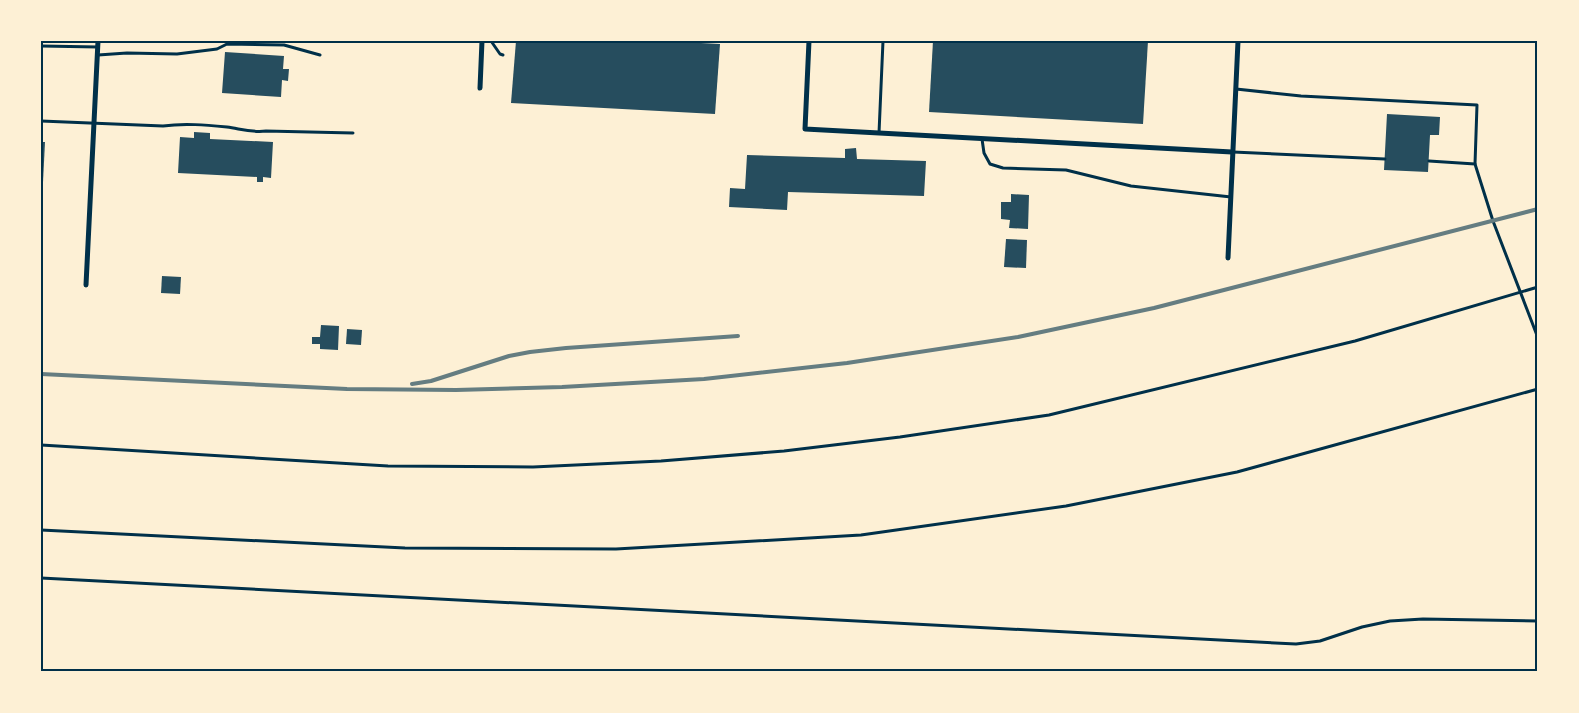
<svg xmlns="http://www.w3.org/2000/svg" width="1579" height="713" viewBox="0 0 1579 713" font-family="'Exo 2',sans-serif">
	<rect width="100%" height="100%" fill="#fdf0d5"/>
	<g fill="#264d5e">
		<path d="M516,41H663L720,44L715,114L511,103Z"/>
		<path d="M933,41H1148L1143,124L929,112Z"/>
		<path d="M225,52L284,56L283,69H289L288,81L282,80L281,97L222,93Z"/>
		<path d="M1387,114L1440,117L1439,135H1430L1428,172L1384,170Z"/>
		<path d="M194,132L210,133V139L273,142L271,178L263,177V182H257V177L178,173L180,137L194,138Z"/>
		<path d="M41,142H45L43,182H41Z"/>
		<path d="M856,148L857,159L926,161L924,196L788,192L787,210L729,207L730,188L745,189L747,155L845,158V149Z"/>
		<path d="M1011,194L1029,195L1028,229L1009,228L1010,220L1001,219V202H1011Z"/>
		<path d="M1006,239L1027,240L1026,268L1004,267Z"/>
		<path d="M162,276L181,277L180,294L161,293Z"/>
		<path d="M321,325L339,326L338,350L320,349V344H312V337H320Z"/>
		<path d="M347,329L362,330L361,345L346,344Z"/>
	</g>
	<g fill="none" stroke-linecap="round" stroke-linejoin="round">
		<g stroke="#003049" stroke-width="3">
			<path d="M491,41L500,54L503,55"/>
			<path d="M41,46L98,47"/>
			<path d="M98,55L127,53L177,54L217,49L227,44L284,45L320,55"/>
			<path d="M1236,89L1301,96L1477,105L1475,164"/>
			<path d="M41,121L163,126C184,123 206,125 227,127C241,129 252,133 266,131L353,133"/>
			<path d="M879,133L883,41"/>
			<path d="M982,139L984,153L990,164L1003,168L1066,170L1131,186L1231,197"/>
			<path d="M1233,152L1385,159"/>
			<path d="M1429,161L1475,164L1493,221L1538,338"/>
			<path d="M41,445L388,466L533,467L661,461L784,451L900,437L1049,415L1355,341L1538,287"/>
			<path d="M41,530L405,548L616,549L861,535L1066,506L1237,472L1538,389"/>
			<path d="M41,578L1296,644L1320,641L1362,627L1390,621L1423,619L1538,621"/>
		</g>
		<g stroke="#003049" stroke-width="5">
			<path d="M809,41L805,129L1232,152"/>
			<path d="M480,88L482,41"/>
			<path d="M1228,258L1238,41"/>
			<path d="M86,285L98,41"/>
		</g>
		<g stroke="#657d81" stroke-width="4">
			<path d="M41,374L347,389L456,390L562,387L704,379L847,363L1018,337L1154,308L1538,209"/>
			<path d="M412,384L431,381L509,356L530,352L566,348L738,336"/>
		</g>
	</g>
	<rect width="1579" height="713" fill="none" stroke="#fdf0d5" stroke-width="85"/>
	<rect x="42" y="42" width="1494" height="628" fill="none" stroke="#003049" stroke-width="2"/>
</svg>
